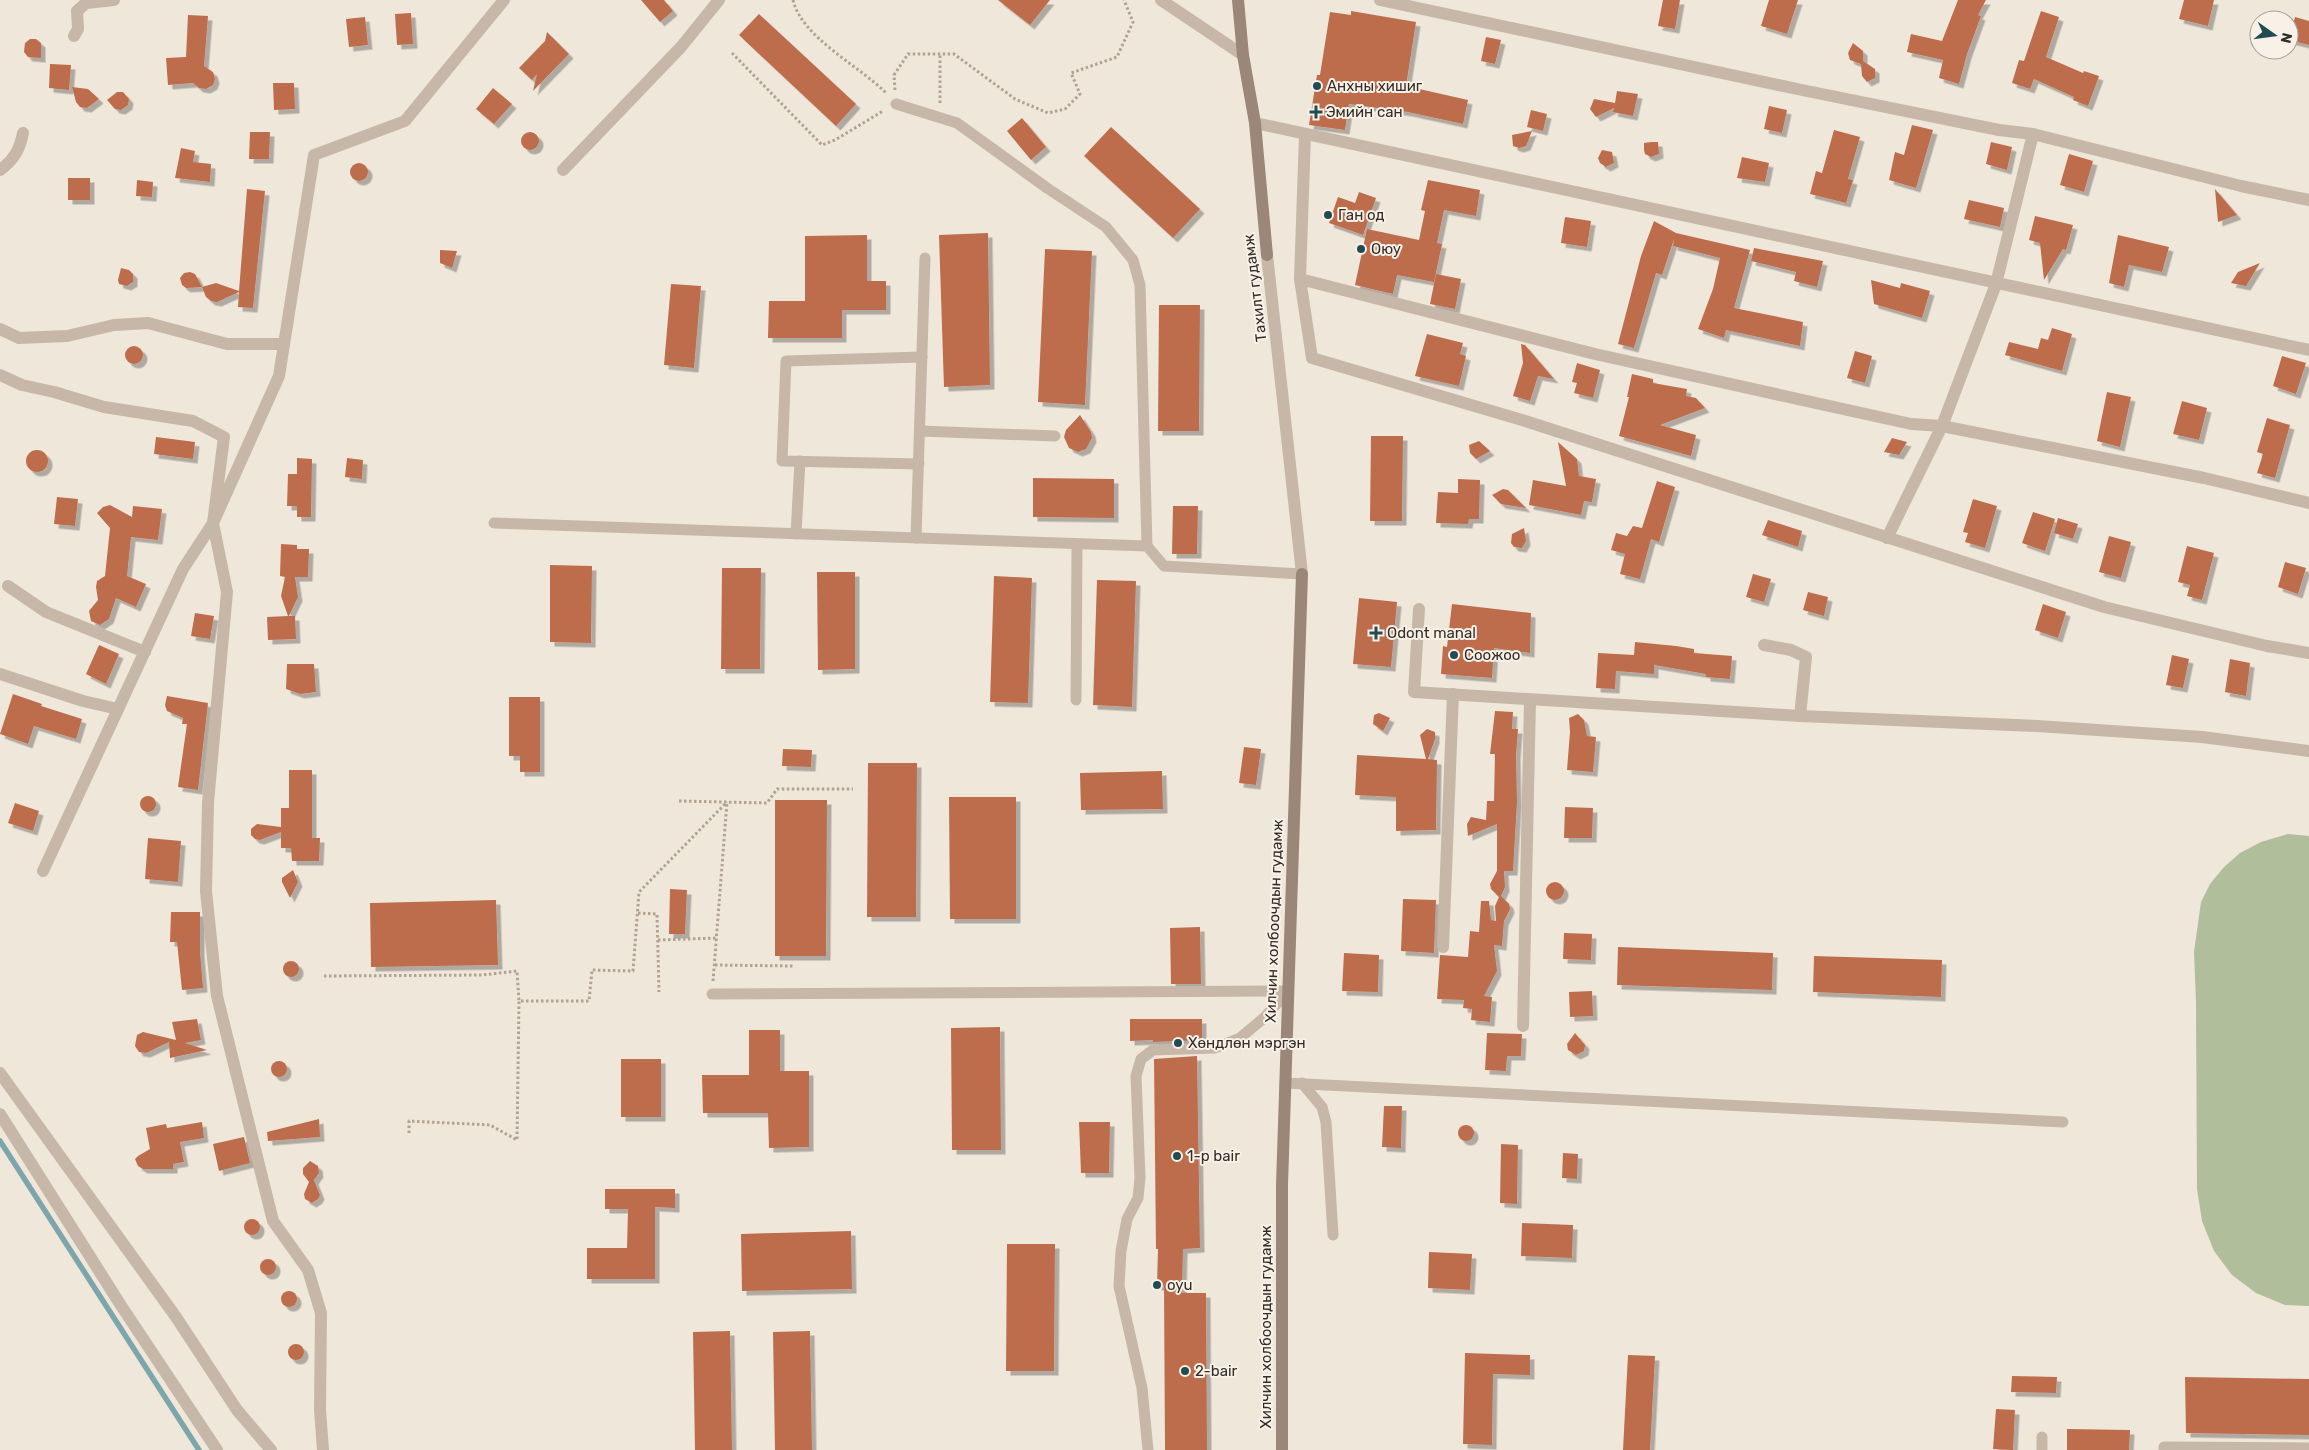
<svg xmlns="http://www.w3.org/2000/svg" width="2309" height="1450" viewBox="0 0 2309 1450" font-family="Rubik,sans-serif">
	<defs>
		<filter id="shadow"><feDropShadow dx="4.5" dy="4.5" stdDeviation="0" flood-color="#0004"/></filter>
	</defs>
	<rect width="100%" height="100%" fill="#f0e7db"/>
	<path fill="#b1be9c" d="M2288,834L2309,836V1306L2285,1305L2256,1293L2232,1275L2214,1251L2202,1221L2197,1189L2196,1003L2194,952L2201,902L2210,884L2224,867L2240,853L2261,842Z"/>
	<g fill="none" stroke-linecap="round" stroke-linejoin="round">
		<path stroke="#7ca6ab" stroke-width="5.5" d="M0,1141L199,1450"/>
	</g>
	<g fill="#bd6d4b" filter="url(#shadow)">
		<path d="M641,0H664L673,11L660,22Z"/>
		<path d="M998,0H1050L1030,25Z"/>
		<path d="M1663,0H1680L1675,29L1658,26Z"/>
		<path d="M1769,0H1798L1787,34L1761,26Z"/>
		<path d="M1958,0H1986L1978,15L1981,16L1967,54L1959,84L1939,78L1943,60L1907,52L1911,34L1942,41Z"/>
		<path d="M2184,0H2214L2208,26L2179,19Z"/>
		<path d="M1351,11L1416,22L1406,86L1468,100L1463,124L1408,112L1349,104L1345,130L1309,125L1317,75H1320L1330,12L1351,15Z"/>
		<path d="M2041,11L2059,17L2046,57L2083,73L2084,71L2099,76L2088,106L2073,100L2074,97L2034,79L2030,89L2012,83L2019,60L2024,61Z"/>
		<path d="M411,13L413,44L397,45L395,14Z"/>
		<path d="M759,14L856,104L836,126L739,35Z"/>
		<path d="M188,15L208,16L204,66L213,72L215,79L213,85L206,89L199,88L193,83L168,85L166,58L186,57Z"/>
		<path d="M365,17L368,45L349,47L346,19Z"/>
		<path d="M2295,17L2309,21V45L2289,40Z"/>
		<path d="M547,32L569,54L533,91L537,74L532,80L519,68L545,41Z"/>
		<path d="M1486,37L1501,40L1495,64L1481,61Z"/>
		<path d="M30,39H36L41,43V58L28,57L24,52L25,43Z"/>
		<path d="M1853,43L1863,51V61L1875,69V78L1867,82L1862,76L1861,64L1850,60L1848,53Z"/>
		<path d="M50,64L71,65L69,90L49,88Z"/>
		<path d="M273,83H294L295,109L274,110Z"/>
		<path d="M72,87L88,89L99,99L87,108L80,107L76,102Z"/>
		<path d="M493,88L512,104L494,124L476,109Z"/>
		<path d="M1617,91L1638,94L1633,116L1613,112L1614,108L1596,117L1590,109L1594,99L1615,103Z"/>
		<path d="M117,92H123L129,99L128,105L121,110L115,109L107,100Z"/>
		<path d="M1769,106L1787,110L1782,133L1764,129Z"/>
		<path d="M1531,110L1547,114L1543,131L1527,127Z"/>
		<path d="M1022,118L1046,147L1031,160L1007,131Z"/>
		<path d="M1912,125L1933,130L1916,188L1889,180L1895,152L1904,155Z"/>
		<path d="M1111,127L1200,209L1173,238L1084,156Z"/>
		<path d="M1834,130L1860,137L1848,179L1853,180L1846,203L1810,194L1816,171L1822,173Z"/>
		<path d="M1532,131L1526,146L1519,148L1513,146L1512,135Z"/>
		<circle cx="530" cy="141" r="9"/>
		<path d="M250,132H270L269,159H249Z"/>
		<path d="M1651,142H1658L1659,154L1651,157L1645,154L1644,150V143Z"/>
		<path d="M1991,142L2012,147L2007,170L1986,164Z"/>
		<path d="M181,148L195,151L193,162L211,164L210,182L175,178Z"/>
		<path d="M1602,150L1612,152L1614,163L1606,167L1600,163L1598,158Z"/>
		<path d="M2069,154L2093,161L2084,192L2060,185Z"/>
		<path d="M1742,157L1769,163L1765,182L1737,178Z"/>
		<circle cx="359" cy="172" r="9"/>
		<rect x="68" y="178" width="22" height="22"/>
		<path d="M137,180L153,182L152,197L136,196Z"/>
		<path d="M1428,180L1480,190L1476,216L1444,210L1437,243L1442,244L1434,282L1397,275L1393,294L1355,285L1367,229L1419,240L1425,211L1421,210Z"/>
		<path d="M247,189L265,191L253,308L238,307L239,292L217,302L211,301L206,297L202,287L186,288L182,285L180,278L184,273L190,272L195,274L202,287L216,283L239,291Z"/>
		<path d="M2215,189L2237,215L2218,222Z"/>
		<path d="M1359,192L1376,198L1363,235L1329,223L1338,197L1355,203Z"/>
		<path d="M1969,200L2004,208L2000,227L1964,219Z"/>
		<path d="M2035,216L2073,225L2066,250L2063,249L2044,280L2040,243L2029,240Z"/>
		<path d="M1565,217L1591,221L1587,247L1561,243Z"/>
		<path d="M1654,221L1676,233L1750,250L1734,308L1803,322L1800,346L1726,330L1724,338L1698,329L1713,289L1720,258L1673,246L1674,239L1662,275L1656,273L1634,348L1618,344L1641,256Z"/>
		<path d="M988,233L990,385L944,387L939,235Z"/>
		<path d="M867,235V281H886V310H842V338H768L769,301H805V236Z"/>
		<path d="M2118,235L2169,247L2162,272L2129,265L2124,287L2109,283Z"/>
		<path d="M1754,248L1823,261L1817,287L1794,281L1796,272L1751,261Z"/>
		<path d="M1045,249L1092,251L1085,405L1038,402Z"/>
		<path d="M440,250L457,251L452,268L440,263Z"/>
		<path d="M2260,263L2246,286L2231,283L2238,272Z"/>
		<path d="M121,268L129,270L133,274V282L127,286L119,284L118,280Z"/>
		<path d="M1436,274L1461,279L1455,309L1430,304Z"/>
		<path d="M1871,280L1900,288L1901,283L1930,291L1922,318L1874,304Z"/>
		<path d="M671,284L701,286L694,368L664,365Z"/>
		<path d="M1159,305H1200L1199,431H1158Z"/>
		<path d="M2052,328L2072,334L2062,371L2005,355L2009,342L2038,349L2041,338L2048,340Z"/>
		<path d="M1427,334L1463,343L1460,354L1466,356L1459,386L1415,376Z"/>
		<path d="M1521,344L1525,345L1554,379L1538,376L1530,401L1513,396L1523,363Z"/>
		<circle cx="134" cy="355" r="9"/>
		<path d="M1855,351L1872,356L1865,383L1847,378Z"/>
		<path d="M2282,356L2306,363L2296,394L2273,386Z"/>
		<path d="M1577,363L1600,370L1593,398L1574,393L1577,383L1572,382Z"/>
		<path d="M1632,374L1653,379V383L1687,389L1686,396L1696,398L1705,408L1660,425L1696,435L1691,456L1619,436L1629,397H1627Z"/>
		<path d="M2107,392L2131,397L2120,447L2097,441Z"/>
		<path d="M2182,401L2207,408L2199,440L2173,434Z"/>
		<path d="M1080,415L1091,432L1092,438L1086,449L1078,452L1069,448L1064,437L1066,430Z"/>
		<path d="M2267,418L2290,425L2275,478L2257,473L2263,454L2257,452Z"/>
		<path d="M1371,436H1403L1402,521H1370Z"/>
		<path d="M156,437L195,442L193,459L154,454Z"/>
		<path d="M1892,438L1907,442L1899,455L1884,452Z"/>
		<path d="M1479,441L1490,451L1476,459L1470,453L1469,445Z"/>
		<path d="M1558,442L1577,459L1579,476L1596,479L1592,502L1584,501L1581,515L1529,505L1533,480L1566,486Z"/>
		<circle cx="37" cy="461" r="11"/>
		<path d="M297,458L312,459L311,517H297V506H287L288,474H297Z"/>
		<path d="M347,458L363,460L362,479L345,477Z"/>
		<path d="M1033,478L1114,479V518L1033,517Z"/>
		<path d="M1458,479L1480,480L1479,519H1469L1468,524L1436,523L1438,492L1458,493Z"/>
		<path d="M1657,481L1675,487L1659,542L1651,539L1640,579L1620,574L1625,554L1611,550L1616,533L1627,536L1633,526L1642,528Z"/>
		<path d="M1503,489L1508,490L1526,508L1501,504L1492,495Z"/>
		<path d="M57,497L78,499L75,526L54,524Z"/>
		<path d="M1973,499L1997,506L1985,548L1965,542L1968,533L1963,532Z"/>
		<path d="M110,505L132,517L133,506L162,509L158,540L131,537L127,576L146,584L136,607L116,598L109,619L100,625L91,621L89,611L98,600L96,587L97,581L105,576L110,528L97,513L103,507Z"/>
		<path d="M1173,506H1198L1197,554H1172Z"/>
		<path d="M2033,512L2055,519L2045,551L2022,543Z"/>
		<path d="M2058,518L2078,524L2073,539L2054,533Z"/>
		<path d="M1768,520L1802,531L1798,547L1762,535Z"/>
		<path d="M1524,528L1526,541L1522,548L1514,547L1511,543L1512,534Z"/>
		<path d="M2109,536L2131,542L2121,578L2099,572Z"/>
		<path d="M281,544L297,545V549H309L308,577H295L298,597L289,616H295L296,639L268,640L267,617L288,616L281,596L285,577L280,576Z"/>
		<path d="M2187,546L2214,553L2202,600L2187,596L2190,585L2178,582Z"/>
		<path d="M2285,562L2306,568L2298,594L2278,587Z"/>
		<path d="M550,565L592,566L591,643L550,642Z"/>
		<path d="M722,568H761L760,669H721Z"/>
		<path d="M817,572H855V669L818,670Z"/>
		<path d="M1753,574L1771,579L1764,602L1746,597Z"/>
		<path d="M994,576L1032,578L1028,703L990,702Z"/>
		<path d="M1097,580L1136,581L1132,707L1093,705Z"/>
		<path d="M1808,592L1828,597L1824,616L1803,610Z"/>
		<path d="M1359,598L1397,602L1391,667L1353,664Z"/>
		<path d="M1452,604L1531,613L1530,653L1494,648L1492,678L1441,674L1443,646L1447,647Z"/>
		<path d="M2043,604L2066,612L2058,638L2035,630Z"/>
		<path d="M195,613L214,616L210,639L191,636Z"/>
		<path d="M1635,642L1676,646L1694,649V653L1732,656L1730,679L1706,677V674L1654,665V674L1616,671L1615,689L1596,688L1598,653L1634,655Z"/>
		<path d="M99,645L119,654L106,684L86,674Z"/>
		<path d="M2172,655L2189,659L2183,688L2166,685Z"/>
		<path d="M2230,659L2250,663L2246,696L2225,692Z"/>
		<path d="M287,664H314L316,692L300,694L286,689Z"/>
		<path d="M13,694L42,704L41,706L82,719L76,739L34,726L28,744L0,734Z"/>
		<path d="M167,696L208,703L198,790L178,787L187,724H182L183,718L167,711L165,705Z"/>
		<path d="M509,697H540V772H520V756H509Z"/>
		<path d="M1495,711L1513,712L1512,729H1518L1516,755L1517,802L1513,871H1504L1505,887L1501,896L1509,904L1510,909L1504,921L1502,946L1494,945L1497,971L1484,996L1492,997L1490,1022L1471,1020L1472,1009L1463,1008L1464,1000L1437,999L1440,955L1468,957L1470,931L1479,932L1481,901H1489L1491,920L1496,921L1495,906L1499,897L1491,889L1490,884L1497,871V824L1468,836L1467,824L1471,817L1486,820L1487,801H1494L1495,754H1490Z"/>
		<path d="M1379,713L1390,718L1383,731L1373,724L1374,715Z"/>
		<path d="M1578,714L1584,720L1587,736L1596,737L1593,772L1567,770L1570,732L1569,718Z"/>
		<path d="M1427,729L1435,732V739L1428,759L1437,760L1436,830L1396,831V797L1355,795L1357,755L1426,759L1420,735Z"/>
		<path d="M1244,747L1261,749L1256,785L1239,783Z"/>
		<path d="M783,749L812,750L811,767L782,766Z"/>
		<path d="M868,763H917L916,917H867Z"/>
		<path d="M289,770H312V838H320L319,861H292L291,848H281V832L260,840L255,839L251,835V829L257,824L281,827V808H289Z"/>
		<path d="M1162,771L1163,809L1081,810L1080,773Z"/>
		<circle cx="148" cy="804" r="8"/>
		<path d="M949,797H1016V919H950Z"/>
		<path d="M775,800H827L826,956H775Z"/>
		<path d="M15,803L39,811L33,831L8,823Z"/>
		<path d="M1565,807L1593,808L1592,838H1564Z"/>
		<path d="M148,838L181,841L178,882L145,879Z"/>
		<path d="M293,870L298,882L290,898L282,882V878Z"/>
		<circle cx="1555" cy="891" r="9"/>
		<path d="M670,889L687,890L685,934H669Z"/>
		<path d="M1403,899L1436,900L1434,953L1401,951Z"/>
		<path d="M496,900L498,965L371,967L370,903Z"/>
		<path d="M171,912H200V952L203,988L182,990L177,942H170Z"/>
		<path d="M1200,927L1201,984H1171L1170,928Z"/>
		<path d="M1564,933L1592,934L1591,960L1563,959Z"/>
		<path d="M1618,947L1773,953L1772,990L1617,985Z"/>
		<path d="M1344,953L1379,955L1378,992L1342,991Z"/>
		<path d="M1814,956L1942,960L1941,997L1813,992Z"/>
		<circle cx="291" cy="969" r="8"/>
		<path d="M1592,991L1593,1016L1570,1017L1569,992Z"/>
		<path d="M197,1019L201,1040L185,1043L207,1050L170,1058L169,1042L146,1053L139,1052L135,1046L137,1035L143,1032L176,1040L172,1022Z"/>
		<path d="M1130,1019H1202V1040L1153,1042V1040L1130,1041Z"/>
		<path d="M1000,1027L1001,1150H952L951,1028Z"/>
		<path d="M749,1030H780V1071H809V1147L769,1148L768,1113H703L702,1075H749Z"/>
		<path d="M1487,1033L1522,1034L1521,1056H1507L1506,1071L1485,1070Z"/>
		<path d="M1575,1033L1585,1045L1584,1051L1576,1055L1568,1050L1567,1044Z"/>
		<path d="M1197,1056L1200,1248L1183,1249L1182,1293H1206L1207,1450H1165L1164,1286H1157L1158,1249H1156L1154,1059Z"/>
		<rect x="621" y="1059" width="40" height="58"/>
		<circle cx="279" cy="1069" r="8"/>
		<path d="M1384,1106H1402L1401,1148L1382,1147Z"/>
		<path d="M319,1119L320,1137L268,1141L267,1132Z"/>
		<path d="M202,1122L204,1138L180,1142L184,1162L173,1164V1169H143L138,1166L135,1159L138,1156L150,1149L146,1128L166,1124L167,1128Z"/>
		<path d="M1079,1122H1110L1109,1173H1081Z"/>
		<circle cx="1466" cy="1133" r="8"/>
		<path d="M244,1137L250,1163L219,1171L213,1144Z"/>
		<path d="M1501,1144L1518,1145L1517,1204L1500,1203Z"/>
		<path d="M1563,1153L1578,1154L1577,1179L1562,1178Z"/>
		<path d="M310,1161L318,1166L319,1173L314,1180L320,1195L318,1199L312,1203L305,1199L304,1194L309,1182L303,1174V1168Z"/>
		<path d="M605,1189H675V1208L655,1207V1279H587V1248H627L628,1209H605Z"/>
		<circle cx="252" cy="1227" r="8"/>
		<path d="M1522,1223L1573,1225L1572,1258L1521,1256Z"/>
		<path d="M851,1231L852,1289L742,1291L741,1234Z"/>
		<path d="M1007,1244H1055L1054,1371H1006Z"/>
		<path d="M1429,1252L1472,1254L1470,1290L1428,1288Z"/>
		<circle cx="268" cy="1267" r="8"/>
		<circle cx="289" cy="1299" r="8"/>
		<path d="M730,1331L732,1450H695L693,1332Z"/>
		<path d="M810,1331L812,1450H775L773,1332Z"/>
		<circle cx="296" cy="1352" r="8"/>
		<path d="M1465,1353L1530,1355V1375L1493,1374L1492,1445L1463,1444Z"/>
		<path d="M1628,1355L1655,1356L1650,1450H1623Z"/>
		<path d="M2012,1376L2057,1377L2056,1393L2011,1392Z"/>
		<path d="M2185,1377L2309,1379V1435L2186,1433Z"/>
		<path d="M1996,1409L2015,1410L2013,1450L1993,1449Z"/>
		<path d="M2067,1429L2130,1430L2129,1450H2067Z"/>
	</g>
	<g fill="none" stroke-linecap="round" stroke-linejoin="round">
		<g stroke="#b2a292" stroke-width="3" stroke-dasharray="2.5 2.5" stroke-linecap="butt">
			<path d="M793,0C802,38 860,66 887,94"/>
			<path d="M732,53L822,145L835,140L883,111"/>
			<path d="M895,90L894,75L908,54H954L1015,99L1048,113L1065,109L1080,94L1071,73L1117,57L1133,22L1124,0"/>
			<path d="M940,103V54"/>
			<path d="M679,801L767,803L777,789H853"/>
			<path d="M638,913L657,914L659,992"/>
			<path d="M658,940L717,938"/>
			<path d="M715,965L794,966"/>
			<path d="M324,976L482,975L517,971L519,1001"/>
			<path d="M713,981L727,802"/>
			<path d="M409,1133V1121L490,1125L517,1140L519,1001H589L592,970L633,971L639,892L727,802"/>
		</g>
		<g stroke="#c7b7a8" stroke-width="11">
			<path d="M896,104L957,123L1047,188L1106,227L1133,260L1140,285L1147,546"/>
			<path d="M920,431L1055,436"/>
			<path d="M919,464L782,461L786,361L922,357"/>
			<path d="M494,523L1147,546L1164,566L1302,574"/>
			<path d="M796,534L800,461"/>
			<path d="M916,538L925,258"/>
			<path d="M1076,700L1077,544"/>
			<path d="M712,994L1288,991"/>
			<path d="M1285,1083L2063,1122"/>
			<path d="M1302,1083L1322,1107L1326,1122L1333,1235"/>
			<path d="M1148,1450L1142,1388L1119,1286L1121,1251L1127,1219L1138,1198L1140,1178L1136,1076L1141,1059L1153,1050L1215,1048L1240,1038L1265,1017L1288,991"/>
			<path d="M2042,1450V1437"/>
			<path d="M2164,1450V1447L2309,1448"/>
		</g>
		<g stroke="#c7b7a8" stroke-width="12">
			<path d="M1161,0L1243,55"/>
			<path d="M1380,0L1802,90L1999,130L2033,134L2241,186L2309,200"/>
			<path d="M74,36L78,29L77,11L86,3L114,0"/>
			<path d="M1255,123L2309,350"/>
			<path d="M1305,135L1300,279L1312,358L1522,420L2104,607L2267,646L2309,653"/>
			<path d="M0,170C14,160 20,149 23,133"/>
			<path d="M563,170L681,47L719,0"/>
			<path d="M1300,279L1595,354L1911,424L1942,426L2204,478L2309,503"/>
			<path d="M0,329L19,338L67,336L114,325L148,323L227,344H284"/>
			<path d="M0,375L22,385L54,392L104,407L193,421L224,437L213,523L183,569L43,871"/>
			<path d="M1887,538L1942,426L1996,284L2033,134"/>
			<path d="M8,586L46,612L145,652"/>
			<path d="M1419,609L1414,692L1800,716L2037,726L2202,737L2309,751"/>
			<path d="M1764,645L1791,650L1806,657L1800,716"/>
			<path d="M0,674L83,701L118,709"/>
			<path d="M1443,947L1453,694"/>
			<path d="M1523,1026L1530,700"/>
			<path d="M0,1073L176,1317L237,1410L271,1450"/>
			<path d="M0,1114L120,1304L217,1450"/>
			<path d="M323,1450L320,1410L321,1313L308,1270L273,1221L217,996L206,891L208,803L227,592L213,523L279,376L314,155L405,121L504,0"/>
		</g>
		<path stroke="#c7b7a8" stroke-width="12" d="M1267,255L1302,574"/>
		<g stroke="#9a8779" stroke-width="12">
			<path d="M1238,0L1243,55L1255,123L1267,255"/>
			<path d="M1282,1450V1185L1302,574"/>
		</g>
	</g>
	<g fill="#204c52" stroke="#f8f1e7" stroke-width="2">
		<circle cx="1317" cy="86" r="5"/>
		<path d="M1313.5 104.5h5v5h5v5h-5v5h-5v-5h-5v-5h5z"/>
		<circle cx="1328" cy="215" r="5"/>
		<circle cx="1361" cy="249" r="5"/>
		<path d="M1373.5 625.5h5v5h5v5h-5v5h-5v-5h-5v-5h5z"/>
		<circle cx="1454" cy="655" r="5"/>
		<circle cx="1178" cy="1043" r="5"/>
		<circle cx="1177" cy="1156" r="5"/>
		<circle cx="1157" cy="1285" r="5"/>
		<circle cx="1185" cy="1371" r="5"/>
	</g>
	<g text-anchor="middle" stroke-width="4" stroke-linejoin="round" paint-order="stroke">
		<g font-size="15" fill="#342c27" stroke="#f8f1e7" text-anchor="start">
			<text x="1327" y="91">Анхны хишиг</text>
			<text x="1326" y="117">Эмийн сан</text>
			<text x="1338" y="220">Ган од</text>
			<text x="1371" y="254">Оюу</text>
			<text x="1387" y="638">Odont manal</text>
			<text x="1464" y="660">Соожоо</text>
			<text x="1188" y="1048">Хөндлөн мэргэн</text>
			<text x="1187" y="1161">1-p bair</text>
			<text x="1167" y="1290">oyu</text>
			<text x="1195" y="1376">2-bair</text>
		</g>
		<g font-size="15" fill="#342c27" stroke="#f8f1e7">
			<text transform="translate(1255 288) rotate(-97)" y="5">Тахилт гудамж</text>
			<text transform="translate(1274 921) rotate(-88)" y="5">Хилчин холбоочдын гудамж</text>
			<text transform="translate(1266 1327) rotate(-90)" y="5">Хилчин холбоочдын гудамж</text>
		</g>
	</g>
	<g transform="translate(2274 35) rotate(104)"><circle r="24" fill="#f8f1e7" stroke="#aaa29a"/>
	<path d="M0-4L9 19L0 12L-9 19Z" fill="#204c52"/>
	<text y="-8" font-size="14" font-weight="bold" text-anchor="middle" fill="#342c27">N</text>
	</g>
</svg>
